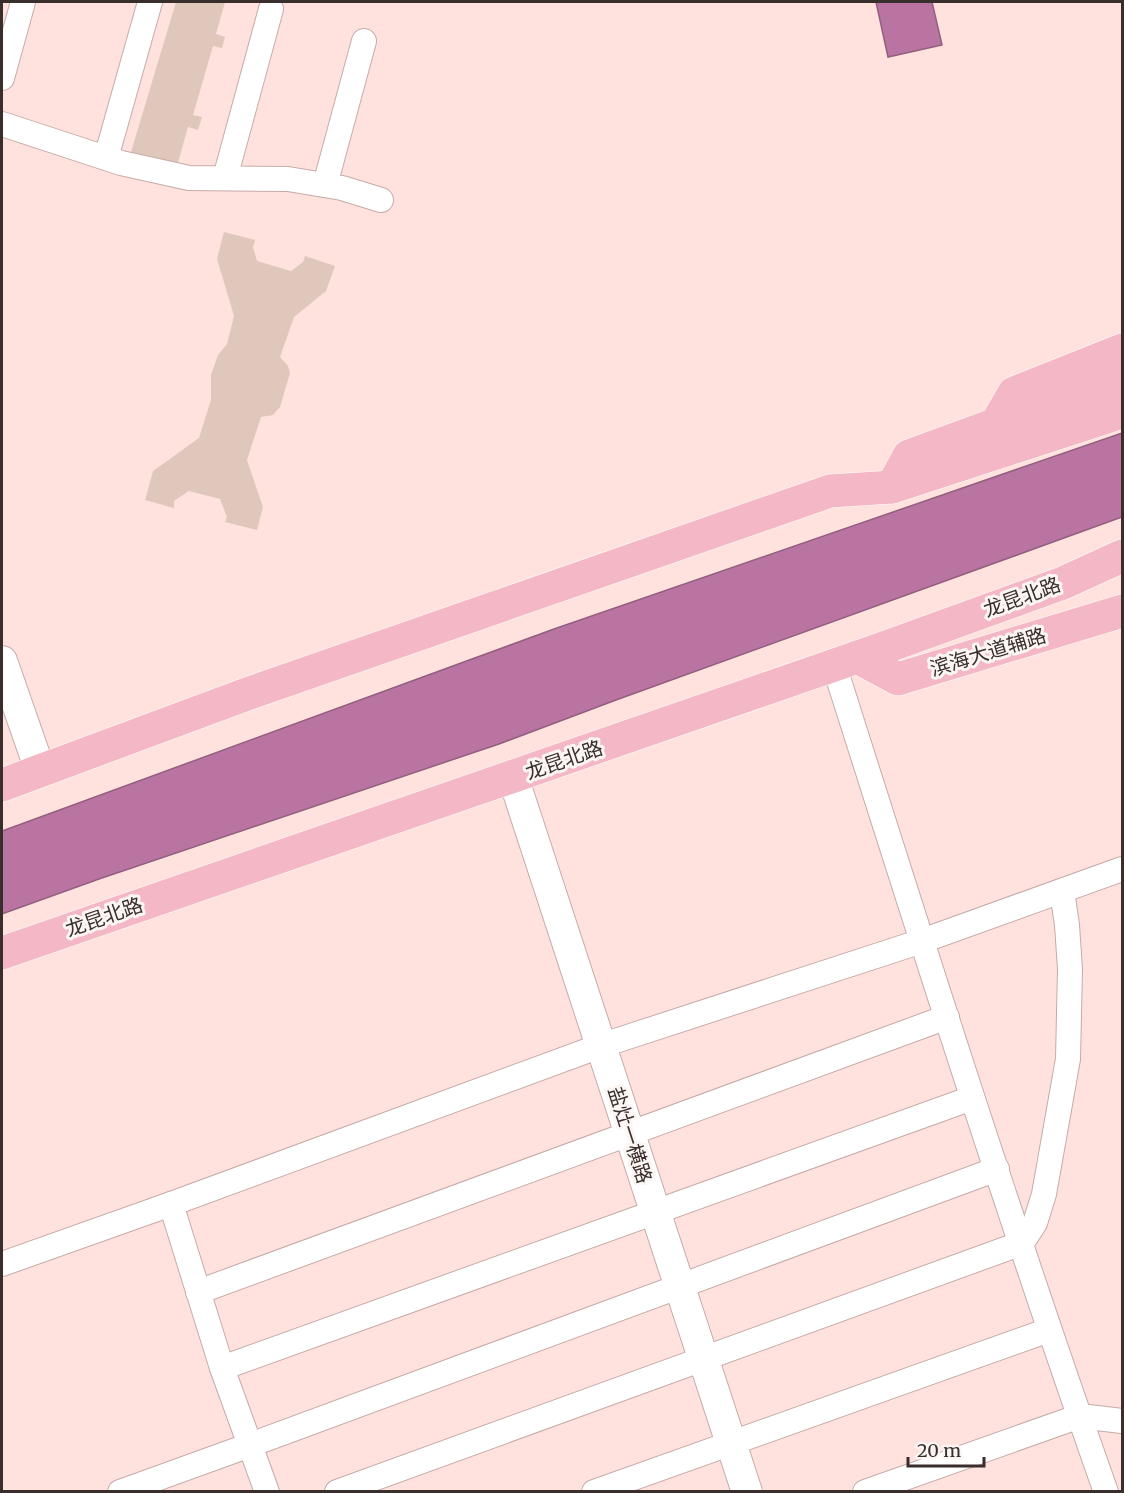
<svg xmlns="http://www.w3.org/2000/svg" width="1124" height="1493" viewBox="0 0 1124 1493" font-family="Merriweather,'Noto Sans SC',serif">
	<rect width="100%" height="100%" fill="#ffe2de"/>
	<g fill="#b974a1" stroke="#925f7e" stroke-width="1.5">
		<path d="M876,2H932L942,45L888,57Z"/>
		<path d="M1122,433V517L616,700L499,744L99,879L2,914V831L554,629Z"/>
	</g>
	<g fill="#e0c7bb">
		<path d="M176,2H225L216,34L225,37L222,48L213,46L193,115L202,117L198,130L188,127L177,166L131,152Z"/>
		<path d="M224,232L255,240L253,247L257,261L291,271L303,262L305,256L335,266L326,291L294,317L280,357L288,366L290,373L280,407L273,415L261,417L247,460L263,507L257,530L225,522L227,517L220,499L189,491L174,501V508L145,500L153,471L199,438L211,400V375L218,355L227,344L234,316L217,259Z"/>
	</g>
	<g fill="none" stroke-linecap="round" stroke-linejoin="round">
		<defs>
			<g id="minor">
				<path d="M2,78L23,2"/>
				<path d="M2,124L121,163L189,178L288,179L342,188L381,200"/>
				<path d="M106,158L150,2"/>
				<path d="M225,178L271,9"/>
				<path d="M325,185L364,41"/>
				<path d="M834,665C922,942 1009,1218 1106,1492"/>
				<path d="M171,1204L222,1368L267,1492"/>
				<path d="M2,1264L171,1204L600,1046L922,941L1122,869"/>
				<path d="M198,1292L947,1017"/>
				<path d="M222,1368L972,1098"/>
				<path d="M120,1492L250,1445L997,1169"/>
				<path d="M337,1492L1022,1243L1035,1223L1044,1194L1068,1059L1070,969L1067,925L1062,891"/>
				<path d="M594,1492L1049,1330"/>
				<path d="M865,1492L1080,1416L1122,1421"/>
			</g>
			<g id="tertiary">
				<path d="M2,661L40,770"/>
				<path d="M513,777L747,1492"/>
			</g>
			<g id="trunk">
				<path d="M996,424L1014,393L1122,350"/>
				<path d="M892,487L909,456L1122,378"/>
				<path d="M857,657L898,679L1122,611"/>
				<path d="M2,785L247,694L830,491L892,487L1122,412"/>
				<path d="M2,953L875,651L1063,583L1122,556"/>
			</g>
		</defs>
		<use href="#minor" stroke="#c6aba8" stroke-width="26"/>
		<use href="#tertiary" stroke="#c6aba8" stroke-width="32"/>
		<use href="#trunk" stroke="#fff" stroke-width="34"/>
		<use href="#minor" stroke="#fff" stroke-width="24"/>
		<use href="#tertiary" stroke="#fff" stroke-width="30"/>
		<use href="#trunk" stroke="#f4b7c6" stroke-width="33"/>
	</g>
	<g text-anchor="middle" stroke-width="6" stroke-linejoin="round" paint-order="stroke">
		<g font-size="20" fill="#382e2c" stroke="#fbf5f4">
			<text transform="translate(1022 597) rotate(-20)" y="7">龙昆北路</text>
			<text transform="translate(988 652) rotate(-17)" y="7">滨海大道辅路</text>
			<text transform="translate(564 760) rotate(-19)" y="7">龙昆北路</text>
			<text transform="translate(104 917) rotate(-19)" y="7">龙昆北路</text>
			<text transform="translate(630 1135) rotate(72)" y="7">盐灶一横路</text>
		</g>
	</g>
	<rect width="1124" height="1493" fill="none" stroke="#382e2c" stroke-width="6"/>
	<path d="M908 1457v9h76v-9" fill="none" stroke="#382e2c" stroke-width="3"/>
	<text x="917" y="1457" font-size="18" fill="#382e2c" stroke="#fbf5f4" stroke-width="4.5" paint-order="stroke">20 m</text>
</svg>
